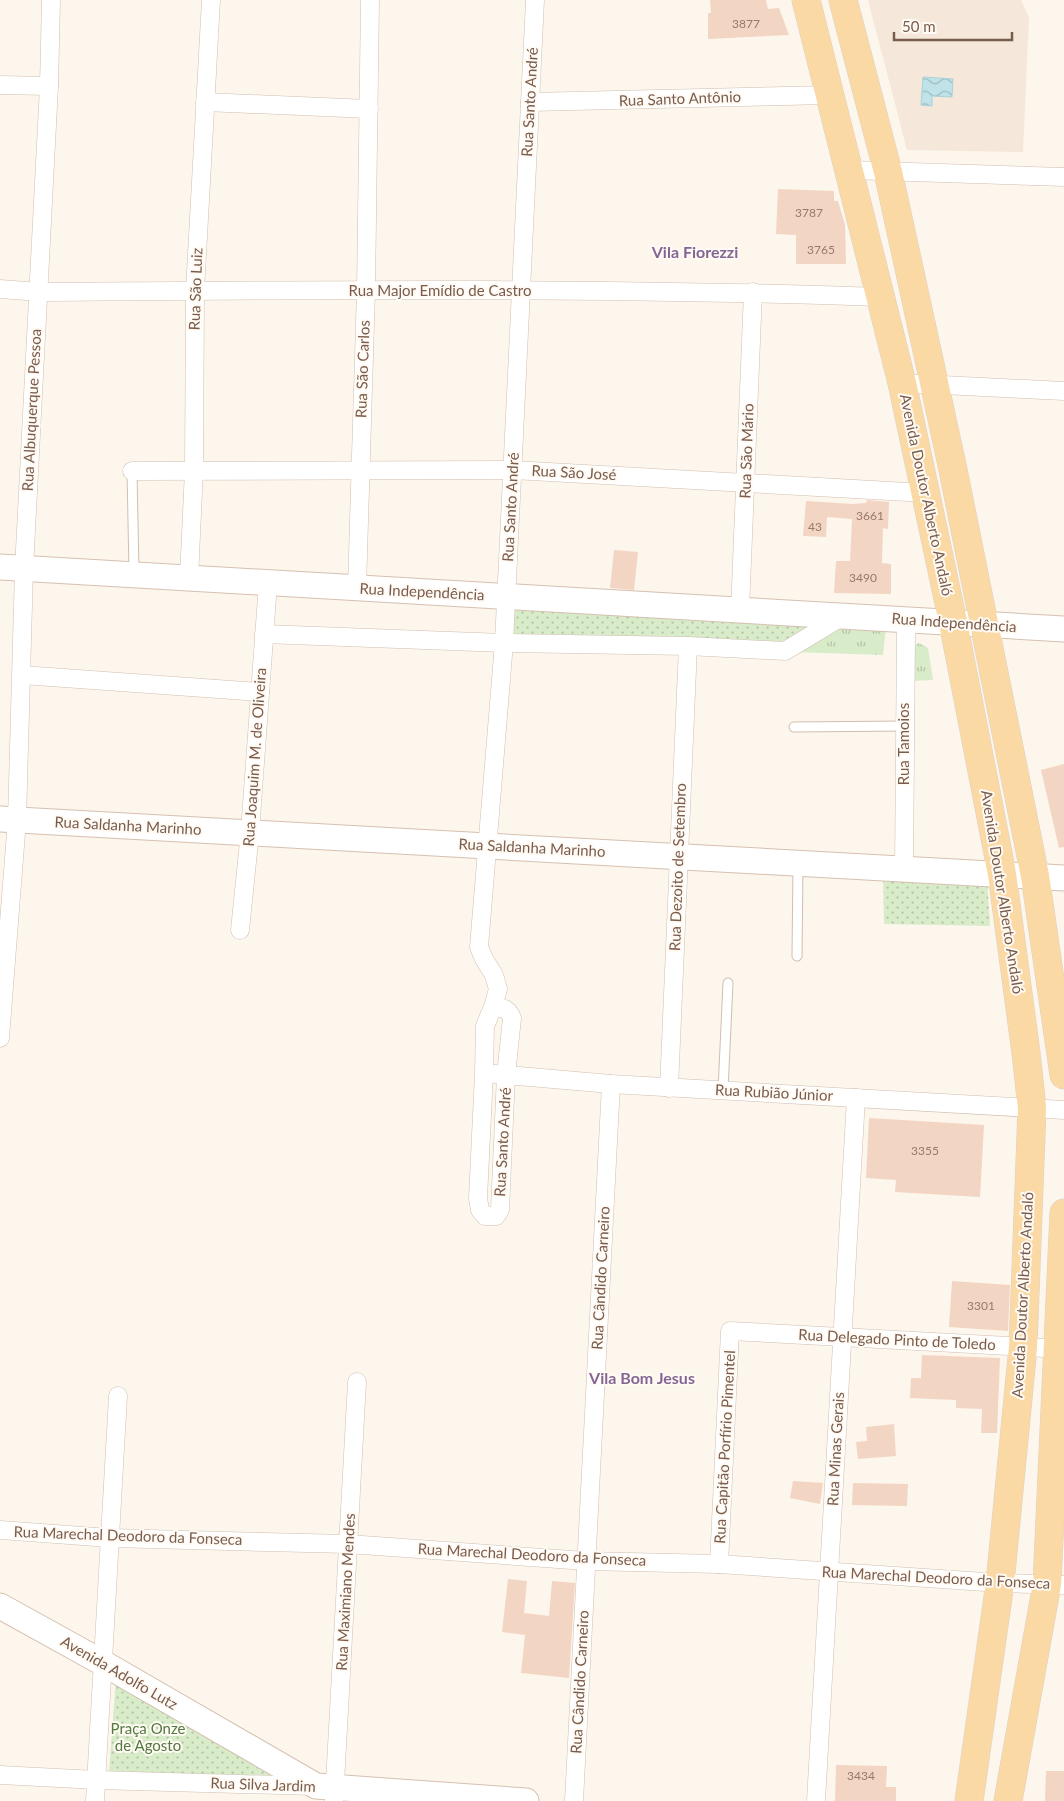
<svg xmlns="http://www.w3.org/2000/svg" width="1064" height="1801" viewBox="0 0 1064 1801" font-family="Lato,sans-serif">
	<defs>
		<pattern id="grass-tufts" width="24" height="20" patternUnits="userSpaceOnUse" patternTransform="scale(1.25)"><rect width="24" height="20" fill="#d8ecc9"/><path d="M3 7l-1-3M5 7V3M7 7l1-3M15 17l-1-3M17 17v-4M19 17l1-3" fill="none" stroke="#b4c2a5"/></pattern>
		<pattern id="park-dots" width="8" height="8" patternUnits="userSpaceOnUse" patternTransform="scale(1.25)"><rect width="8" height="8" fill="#d8ecc9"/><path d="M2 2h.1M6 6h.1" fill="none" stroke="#b4c2a5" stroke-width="1.8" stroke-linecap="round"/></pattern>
		<pattern id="water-waves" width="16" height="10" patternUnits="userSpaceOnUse" patternTransform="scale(1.25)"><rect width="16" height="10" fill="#bfe3e8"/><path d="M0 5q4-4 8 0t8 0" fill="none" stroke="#a0bbbe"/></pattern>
	</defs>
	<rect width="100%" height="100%" fill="#fdf6ec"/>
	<path fill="#f5e8da" d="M868,0H1021L1029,17L1023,152L907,150Z"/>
	<g fill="url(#grass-tufts)">
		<path d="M841,625L886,627L883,655L792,652Z"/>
		<path d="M919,643L928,648L933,680L911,681L913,646Z"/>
	</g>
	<g fill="url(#park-dots)">
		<path d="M505,602L832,619L786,647L506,639Z"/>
		<path d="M883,872L987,879L990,926L884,924Z"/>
		<path d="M116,1678L289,1779L109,1772Z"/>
	</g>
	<path fill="url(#water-waves)" stroke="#a5d3da" d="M923,77L953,79L952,97L932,96V106L921,105Z"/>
	<g fill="#f3d5c3">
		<path d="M710,0H766L768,9L779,8L789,35L708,39V13H711Z"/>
		<path d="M778,189L834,191V201H838L845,225L846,264H796V235L776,234Z"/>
		<path d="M867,500L889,502L888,529L883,528L882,563L891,564V594L834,593L836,561H850L852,519L827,517L826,537L803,536L806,501L853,504L866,503Z"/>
		<path d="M614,550L638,552L634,590L610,588Z"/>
		<path d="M1064,764V847L1059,848L1041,770Z"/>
		<path d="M869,1118L984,1125L980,1197L895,1192L896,1180L866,1178Z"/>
		<path d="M952,1281L1010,1285L1008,1331L949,1327Z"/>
		<path d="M922,1355L1000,1358L997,1433H981L982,1409L956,1408V1400L910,1398L911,1378H921Z"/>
		<path d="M894,1424L896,1456L858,1459L856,1442L867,1441L866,1427Z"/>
		<path d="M793,1481L823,1483L820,1504L790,1498Z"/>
		<path d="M853,1483L908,1484L907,1506L852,1505Z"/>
		<path d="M508,1579L527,1581L524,1613L549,1616L552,1581L575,1583L569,1678L521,1673L525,1635L502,1632Z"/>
		<path d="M836,1765L887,1766L886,1787H896V1801H835Z"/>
		<path d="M1046,1771H1064V1801H1045Z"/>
	</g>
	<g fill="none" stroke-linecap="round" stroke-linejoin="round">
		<defs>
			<g id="lane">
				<path d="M132,471L134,572"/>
				<path d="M794,727L904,726"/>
				<path d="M797,956L798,866"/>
				<path d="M723,1091L728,983"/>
			</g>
			<g id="street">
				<path d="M0,85L49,86"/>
				<path d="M205,102L369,109"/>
				<path d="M530,102L830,95"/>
				<path d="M850,170L1064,177"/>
				<path d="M0,289L39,292C319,290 599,287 879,297"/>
				<path d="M902,383L1064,391"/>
				<path d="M132,471L513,470L926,493"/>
				<path d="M189,578L194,470L195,291L211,0"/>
				<path d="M357,588L366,290L370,0"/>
				<path d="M740,610L753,292"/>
				<path d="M264,634L504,643L688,646L785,651L843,616"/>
				<path d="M22,675L260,692"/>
				<path d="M904,869L906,633L910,620"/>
				<path d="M240,930L250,832L268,583"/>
				<path d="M493,1007C503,1008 508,1008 512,1018L506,1075L500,1210L496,1216H485L480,1210L478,1198L484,1073L485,1026L493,1007L498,989L494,975L484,959L479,947L504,643L535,0"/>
				<path d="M0,1038L17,820L24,569L49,86L51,0"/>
				<path d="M495,1074L611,1084L1064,1110"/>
				<path d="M669,1088L688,646"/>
				<path d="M0,1530L110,1538L348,1544L586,1561L719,1564L1000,1583L1064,1585"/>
				<path d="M719,1564L730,1331L1064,1349"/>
				<path d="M0,1775L97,1780L314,1786"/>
				<path d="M95,1801L118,1396"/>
				<path d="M334,1801L357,1382"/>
				<path d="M574,1801L611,1084"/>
				<path d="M816,1801L856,1098"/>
			</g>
			<g id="secondary">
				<path d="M0,567L1064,629"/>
				<path d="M0,819L1064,878"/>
				<path d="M0,1606L103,1663L316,1786L526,1801"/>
			</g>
			<g id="primary">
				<path d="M806,0L902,383L953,622L1002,874L1026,1053L1032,1108L1023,1347L1000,1583L969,1801"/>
				<path d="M843,0L888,172L952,465L1035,876L1064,1075"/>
				<path d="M1008,1801L1047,1584L1064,1213"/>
			</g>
		</defs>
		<use href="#lane" stroke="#d1beb0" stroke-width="11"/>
		<use href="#street" stroke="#d1beb0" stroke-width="19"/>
		<use href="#secondary" stroke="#d6c0b0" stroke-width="27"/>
		<use href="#primary" stroke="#dad1cd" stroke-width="29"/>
		<use href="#lane" stroke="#fff" stroke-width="9"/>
		<use href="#street" stroke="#fff" stroke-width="18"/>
		<use href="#secondary" stroke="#fff" stroke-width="25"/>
		<use href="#primary" stroke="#fbd9a5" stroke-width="28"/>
	</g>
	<g text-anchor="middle" stroke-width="4" stroke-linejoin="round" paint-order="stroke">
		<g font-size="12" fill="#987a6a">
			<text x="746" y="28">3877</text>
			<text x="809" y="217">3787</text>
			<text x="821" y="254">3765</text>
			<text x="870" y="520">3661</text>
			<text x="815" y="531">43</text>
			<text x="863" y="582">3490</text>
			<text x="925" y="1155">3355</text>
			<text x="981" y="1310">3301</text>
			<text x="861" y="1780">3434</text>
		</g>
		<g font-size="15" fill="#7a5c4d" stroke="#fffaf3">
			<text transform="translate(680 99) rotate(-2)" y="5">Rua Santo Antônio</text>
			<text transform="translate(530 102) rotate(-87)" y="5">Rua Santo André</text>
			<text transform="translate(196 289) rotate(-88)" y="5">Rua São Luiz</text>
			<text x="440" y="296">Rua Major Emídio de Castro</text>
			<text transform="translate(363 369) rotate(-88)" y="5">Rua São Carlos</text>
			<text transform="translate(32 410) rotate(-87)" y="5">Rua Albuquerque Pessoa</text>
			<text transform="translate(747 451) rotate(-88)" y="5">Rua São Mário</text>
			<text transform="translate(574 473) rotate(3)" y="5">Rua São José</text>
			<text transform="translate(926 495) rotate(78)" y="5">Avenida Doutor Alberto Andaló</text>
			<text transform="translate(511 507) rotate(-87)" y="5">Rua Santo André</text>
			<text transform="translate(422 592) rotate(3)" y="5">Rua Independência</text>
			<text transform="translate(954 623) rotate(4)" y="5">Rua Independência</text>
			<text transform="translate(904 744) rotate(-90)" y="5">Rua Tamoios</text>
			<text transform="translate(255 757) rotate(-86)" y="5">Rua Joaquim M. de Oliveira</text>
			<text transform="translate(128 826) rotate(3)" y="5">Rua Saldanha Marinho</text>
			<text transform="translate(532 848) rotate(3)" y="5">Rua Saldanha Marinho</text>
			<text transform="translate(678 867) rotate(-88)" y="5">Rua Dezoito de Setembro</text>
			<text transform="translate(1002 892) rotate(81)" y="5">Avenida Doutor Alberto Andaló</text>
			<text transform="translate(774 1093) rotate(3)" y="5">Rua Rubião Júnior</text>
			<text transform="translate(503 1142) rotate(-87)" y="5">Rua Santo André</text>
			<text transform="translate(601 1278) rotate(-87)" y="5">Rua Cândido Carneiro</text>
			<text transform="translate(1023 1295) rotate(-87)" y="5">Avenida Doutor Alberto Andaló</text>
			<text transform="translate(897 1340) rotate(3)" y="5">Rua Delegado Pinto de Toledo</text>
			<text transform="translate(725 1447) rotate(-87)" y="5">Rua Capitão Porfírio Pimentel</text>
			<text transform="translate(836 1449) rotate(-87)" y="5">Rua Minas Gerais</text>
			<text transform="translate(128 1536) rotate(2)" y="5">Rua Marechal Deodoro da Fonseca</text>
			<text transform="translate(532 1555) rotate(3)" y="5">Rua Marechal Deodoro da Fonseca</text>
			<text transform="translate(936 1578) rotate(3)" y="5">Rua Marechal Deodoro da Fonseca</text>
			<text transform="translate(346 1592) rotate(-87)" y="5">Rua Maximiano Mendes</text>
			<text transform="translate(119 1673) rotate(30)" y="5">Avenida Adolfo Lutz</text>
			<text transform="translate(580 1682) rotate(-87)" y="5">Rua Cândido Carneiro</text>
			<text transform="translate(263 1785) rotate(2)" y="5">Rua Silva Jardim</text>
		</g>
		<g font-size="15" fill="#537a41" stroke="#fffaf3">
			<text x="148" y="1734">Praça Onze<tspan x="148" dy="17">de Agosto</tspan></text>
		</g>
		<g font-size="16" font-weight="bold" fill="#846695" stroke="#fffaf3">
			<text x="695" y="258">Vila Fiorezzi</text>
			<text x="642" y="1384">Vila Bom Jesus</text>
		</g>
	</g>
	<path d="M894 32v8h118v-8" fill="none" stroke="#7a5c4d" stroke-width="2.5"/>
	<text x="902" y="32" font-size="15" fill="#7a5c4d" stroke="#fffaf3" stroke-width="4" paint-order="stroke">50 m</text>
</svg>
